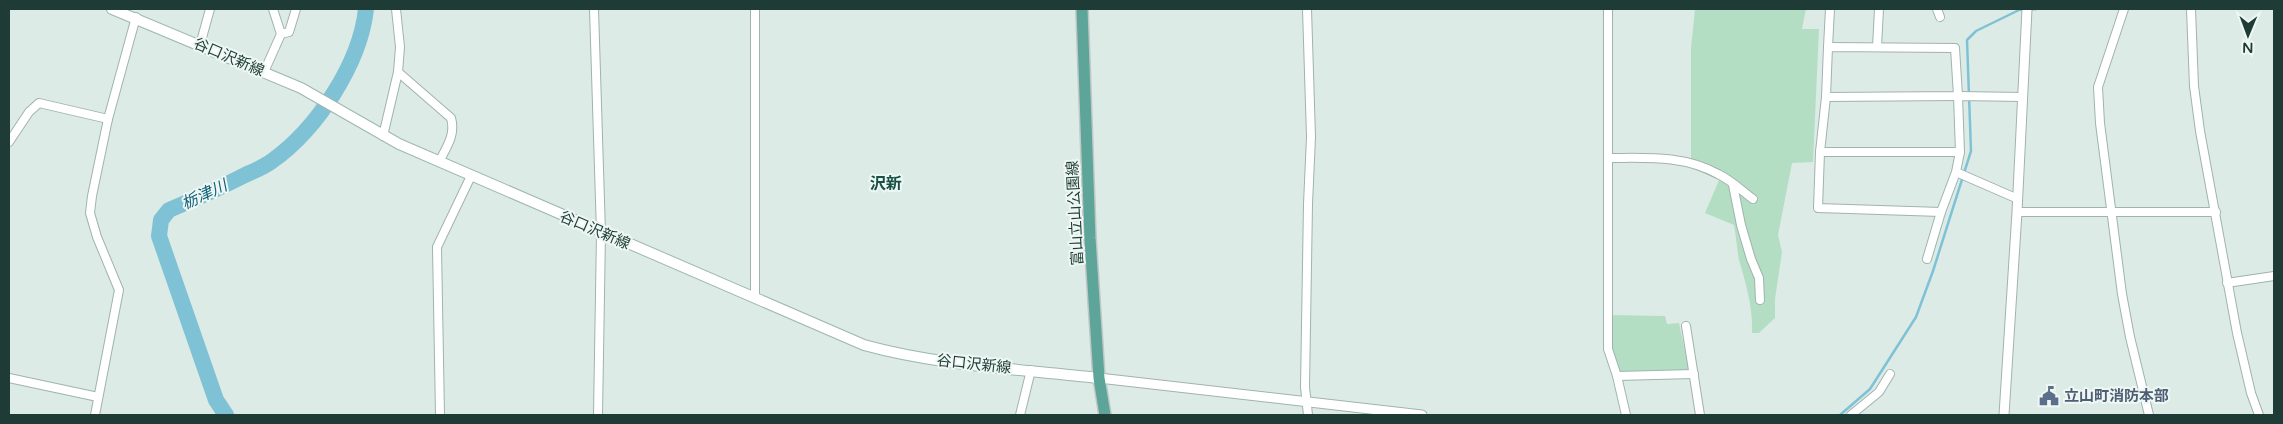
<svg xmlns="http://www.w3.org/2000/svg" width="2283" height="424" viewBox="0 0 2283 424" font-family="'Varela Round','Noto Sans JP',sans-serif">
	<rect width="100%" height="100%" fill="#ddebe6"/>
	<g fill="#b4dec3">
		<path d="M1695,9H1806L1802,29H1819L1813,162L1792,163L1778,235L1782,252L1775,299V318L1759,333H1752C1753,307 1746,284 1739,260C1737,249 1736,236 1734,225L1705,213L1719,180L1691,168V48Z"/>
		<path d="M1612,315L1665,316L1667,324L1679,323L1689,371H1619L1611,349Z"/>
	</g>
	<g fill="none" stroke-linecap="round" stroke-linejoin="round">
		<path stroke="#7fc2d6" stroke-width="2.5" d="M1840,415L1870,389L1916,317L1933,271L1971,151L1967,40L1976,31L2019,10L2037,9"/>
		<path stroke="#7fc2d6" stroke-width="16" d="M226,415L216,400L159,236L161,220L169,210C195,199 220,188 245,175C254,171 264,167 272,161C317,129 360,64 366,9"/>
		<defs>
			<g id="minor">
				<path d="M396,9L400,47L398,72"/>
				<path d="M594,9L601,233L598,415"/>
				<path d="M1307,9L1311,137L1308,204L1305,387L1308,415"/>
				<path d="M1608,9V349L1617,376L1626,415"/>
				<path d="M1937,9L1940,17"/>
				<path d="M2124,9L2098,87L2100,123L2122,294L2130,337L2149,415"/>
				<path d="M2191,9L2194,86L2200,131L2237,333L2251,393L2259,415"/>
				<path d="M281,34L289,32L296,9"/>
				<path d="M200,45L210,9"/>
				<path d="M1828,47L1955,48L1958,96L1826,97Z"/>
				<path d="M1828,47L1830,9"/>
				<path d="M1877,47L1879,9"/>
				<path d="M264,72L281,34L273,9"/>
				<path d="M383,136L398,72L451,118C456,135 446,148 439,162"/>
				<path d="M9,142L29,112L39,103L108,119"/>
				<path d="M1820,152L1826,97"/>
				<path d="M1960,152L1958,96L2023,97"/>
				<path d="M1609,158C1647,158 1683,155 1718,174C1731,180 1742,191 1753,199"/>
				<path d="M1956,172L1941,212L1818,208L1820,152H1960L1956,172L2018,199"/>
				<path d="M1733,185L1741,225L1751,259L1759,278L1760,300"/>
				<path d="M2017,212H2216"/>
				<path d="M1927,259L1941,212"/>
				<path d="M2227,283L2274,276"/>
				<path d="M755,298V9"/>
				<path d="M1686,326L1700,415"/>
				<path d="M1617,376L1694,374"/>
				<path d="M9,378L98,397"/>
				<path d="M95,415L119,290L97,237L90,213L92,196L108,119L136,17"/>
				<path d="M440,415L437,247L471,176"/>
				<path d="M1020,415L1031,370"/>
				<path d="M1851,415L1879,392L1890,374"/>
			</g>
			<g id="tertiary">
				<path d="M1099,378L1422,415"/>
				<path d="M2004,415L2017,212L2027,9"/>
			</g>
			<path id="secondary" d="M112,9L301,88L399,144L864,345C940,366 1021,369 1099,378"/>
			<path id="primary" d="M1082,9L1090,238L1099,378L1105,415"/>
		</defs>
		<use href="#minor" stroke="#a0b3ae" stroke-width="10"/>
		<use href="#tertiary" stroke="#a0b3ae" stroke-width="11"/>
		<use href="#secondary" stroke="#9cb7af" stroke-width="12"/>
		<use href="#primary" stroke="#c0c8c7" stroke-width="14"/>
		<use href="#minor" stroke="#fff" stroke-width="8"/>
		<use href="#tertiary" stroke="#fff" stroke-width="9"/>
		<use href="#secondary" stroke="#fff" stroke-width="10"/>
		<use href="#primary" stroke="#5da598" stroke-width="11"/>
	</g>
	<defs>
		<symbol id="civic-bare" viewBox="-9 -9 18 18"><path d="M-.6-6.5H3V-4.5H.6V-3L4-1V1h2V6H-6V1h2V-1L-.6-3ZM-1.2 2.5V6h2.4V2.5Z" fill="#5c6f8a" stroke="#eef7f3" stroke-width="2.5" paint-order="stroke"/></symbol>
	</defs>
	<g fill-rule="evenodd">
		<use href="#civic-bare" x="2035" y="382" width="28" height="28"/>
	</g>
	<g text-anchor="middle" stroke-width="4" stroke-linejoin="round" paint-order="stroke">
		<g font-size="15" fill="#1e3b36" stroke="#eef7f3">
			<text transform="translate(229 57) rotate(23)" y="5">谷口沢新線</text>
			<text transform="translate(1075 213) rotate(-93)" y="5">富山立山公園線</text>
			<text transform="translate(595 230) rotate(23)" y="5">谷口沢新線</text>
			<text transform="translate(974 364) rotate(6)" y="5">谷口沢新線</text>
		</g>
		<g font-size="15" font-weight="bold" fill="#4e5e75" stroke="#eef7f3" text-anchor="start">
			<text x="2064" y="401">立山町消防本部</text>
		</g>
		<g font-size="16" font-weight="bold" fill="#184f46" stroke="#eef7f3">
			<text x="886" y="189">沢新</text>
		</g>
		<g font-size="16" font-style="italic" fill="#13627c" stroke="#eef7f3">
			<text transform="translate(204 194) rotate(-25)" y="6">栃津川</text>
		</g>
	</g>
	<rect width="2283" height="424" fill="none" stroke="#1e3b36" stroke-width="20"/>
	<g transform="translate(2248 35) rotate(181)" stroke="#eef7f3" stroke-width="4" paint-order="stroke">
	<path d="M0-4L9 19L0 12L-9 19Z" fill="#1e3b36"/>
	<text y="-8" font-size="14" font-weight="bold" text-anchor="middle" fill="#1e3b36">N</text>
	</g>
</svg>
